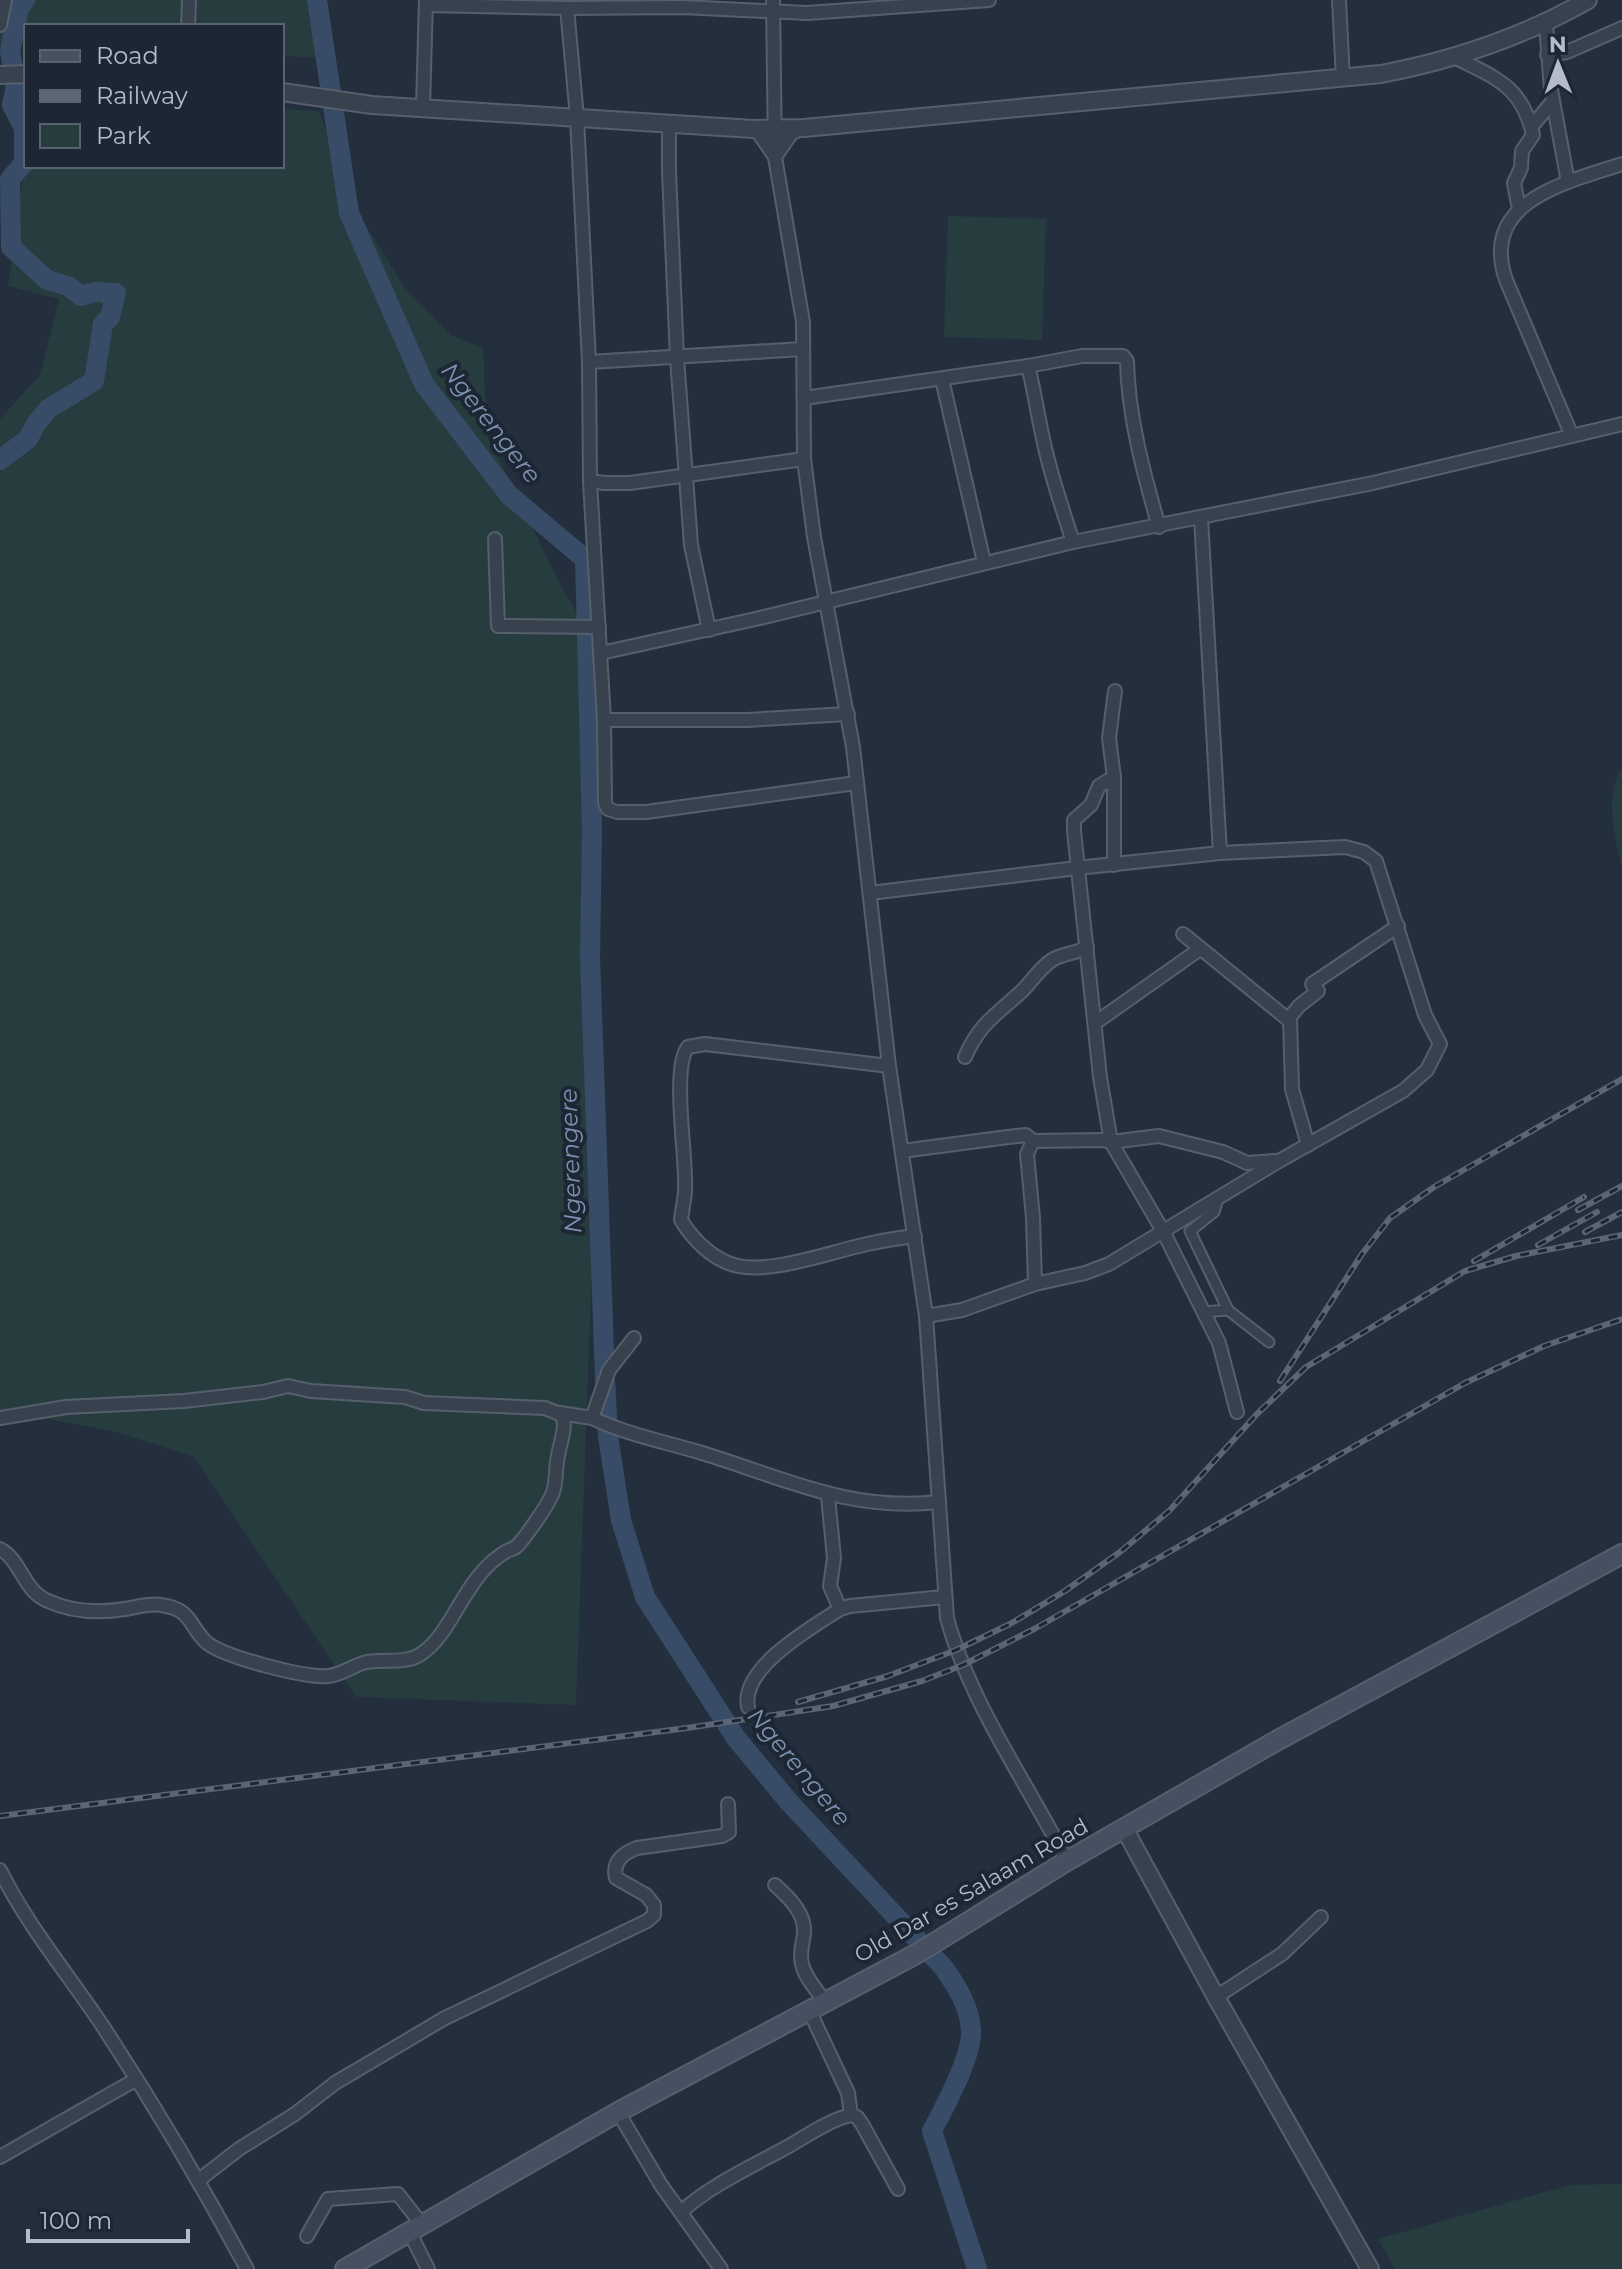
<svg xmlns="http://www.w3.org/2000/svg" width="1622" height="2269" viewBox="0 0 1622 2269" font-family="Montserrat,sans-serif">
	<rect width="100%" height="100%" fill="#242f3e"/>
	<g fill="#263c3f">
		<path d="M0,0H311L324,58L282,56V26H26V45L0,44Z"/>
		<path d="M282,109L318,111L329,135L347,195L404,287L452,336L483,348L487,434L555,574L604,662L597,1128L576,1705L356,1697L194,1457L117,1432L0,1410V419L40,375L59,299L8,286L26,151V166H282Z"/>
		<path d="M948,216L1046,219L1042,340L944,337Z"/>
		<path d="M1622,768V868C1615,838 1604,795 1622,768Z"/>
		<path d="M1622,2184V2269H1395L1378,2239L1570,2185Z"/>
	</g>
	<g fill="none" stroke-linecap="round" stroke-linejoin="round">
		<g stroke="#394c67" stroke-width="20">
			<path d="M317,0L349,213L424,384L509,495L585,559L592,830L590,958L605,1380L608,1436L621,1520L645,1597L736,1738L789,1802L944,1968C957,1987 970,2007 971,2031C972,2057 944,2108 932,2131L977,2269"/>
			<path d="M0,460L28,439L36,424L48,409L94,381L103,324L110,317L116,293L95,292L81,296L68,286L47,280L11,247L10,179L24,163V128L12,105L16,86L10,51L19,8L25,0"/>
		</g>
		<defs>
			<g id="pedestrian">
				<path d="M1218,1199L1214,1212L1190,1231L1228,1310L1269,1342"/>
				<path d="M1203,1312L1228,1310"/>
			</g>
			<g id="minor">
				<path d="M773,0L775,157L803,322L804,459L814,537L853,747L889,1066L926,1316L947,1618C970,1703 1027,1783 1067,1861"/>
				<path d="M1339,0L1343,79"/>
				<path d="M426,5L567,8L682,7L807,13L989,0"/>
				<path d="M567,8L577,117L589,362L590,481L604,720L605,803L608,809L617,812H646L856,783"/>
				<path d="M1546,24L1551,90L1568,182"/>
				<path d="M0,25L5,0"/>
				<path d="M188,26L189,0"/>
				<path d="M1547,55L1567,52L1622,28"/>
				<path d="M1454,57C1496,78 1522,86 1533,135L1522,151L1521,168L1514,183L1519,209"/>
				<path d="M423,107L426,0"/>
				<path d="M669,123V172L677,358L686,477L691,545L709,630"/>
				<path d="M1532,126L1553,101"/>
				<path d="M753,129L760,135L775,157"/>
				<path d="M775,157L791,134L802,128"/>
				<path d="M589,362L803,349"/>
				<path d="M1028,366C1034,389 1037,411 1042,434C1049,471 1062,507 1073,542"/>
				<path d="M942,379L984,562"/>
				<path d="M804,398L1028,366L1082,356H1123L1127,361C1128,416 1144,475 1159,527"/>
				<path d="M1572,436L1506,280C1479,201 1565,183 1622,164"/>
				<path d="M590,481L604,483H630L804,459"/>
				<path d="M1201,518L1220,853"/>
				<path d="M495,539L498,626L599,627"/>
				<path d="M601,653L760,618L1073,542L1373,483L1622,424"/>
				<path d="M604,720H747L848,714"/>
				<path d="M1114,777L1099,786L1091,805L1074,820V831L1100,1077L1111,1142L1163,1231L1219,1343L1237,1412"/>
				<path d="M1114,865V777L1109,738L1115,691"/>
				<path d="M870,893L1077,868L1220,853L1345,847L1364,852L1376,861L1425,1015L1440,1044L1427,1070L1403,1091L1279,1161L1109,1264L1085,1273L1035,1284L962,1310L926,1316"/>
				<path d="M1183,934L1290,1021"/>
				<path d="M1095,1023L1200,949"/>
				<path d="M965,1057C979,1024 996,1015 1022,991C1032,981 1040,968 1052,960C1063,953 1076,954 1087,947"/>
				<path d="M889,1066L705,1044L688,1047C671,1068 687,1158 685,1189C685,1199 682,1209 681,1220C693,1240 714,1261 738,1266C772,1274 836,1250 872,1243C886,1240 900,1238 915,1236"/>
				<path d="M1033,1141L1027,1154L1033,1218L1035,1284"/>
				<path d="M1308,1145L1292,1089L1290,1017L1299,1006L1318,991L1312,984L1398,926"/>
				<path d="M902,1151L1008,1137L1026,1135L1033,1141L1102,1140L1111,1142L1159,1136L1223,1152L1247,1163L1275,1161"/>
				<path d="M634,1338L609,1370L592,1418C626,1434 665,1442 702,1453C784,1478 849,1512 939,1502"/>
				<path d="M560,1413L592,1418"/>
				<path d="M0,1418L66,1407L184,1401L263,1392L288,1386L311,1391L405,1397L424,1403L545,1408L562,1415C567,1428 560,1442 558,1456C555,1468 557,1481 553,1492C549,1504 525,1538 516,1547C514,1548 507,1551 505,1552C463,1578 454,1632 421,1654C406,1664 385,1659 367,1662C353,1665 342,1675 328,1676C305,1678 223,1657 206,1642C189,1626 192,1609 161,1605C150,1603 137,1607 125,1609C100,1613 72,1612 48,1601C23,1591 22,1561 0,1549"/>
				<path d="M828,1496L834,1558L830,1586L840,1609"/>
				<path d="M748,1707C740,1668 811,1628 840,1609L850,1606L944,1597"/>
				<path d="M0,1870C28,1927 69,1975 104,2028C155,2106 203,2187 247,2269"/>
				<path d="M775,1885C788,1897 806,1913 804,1933C803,1944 799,1952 802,1964C805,1978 817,1990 825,2002"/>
				<path d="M1216,1997L1282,1954L1321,1917"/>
				<path d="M809,2010L848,2093L851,2115"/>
				<path d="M618,2112L661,2185L721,2269"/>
				<path d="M0,2157L135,2080"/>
				<path d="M199,2180L239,2149L295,2114L335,2083L445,2018L647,1921L654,1915V1905L646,1895L616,1878C612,1862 623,1853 637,1848L722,1836L729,1832L728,1804"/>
				<path d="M681,2212C712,2184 753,2166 789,2146C808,2135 829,2120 851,2115L857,2117L862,2124L898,2189"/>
				<path d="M410,2233L428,2269"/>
				<path d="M307,2236L328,2199L398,2194L423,2226"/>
			</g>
			<g id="tertiary">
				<path d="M0,75L26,74"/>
				<path d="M282,92L372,105L753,129L804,128L1381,74C1455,60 1523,37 1588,0"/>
				<path d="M1124,1828L1216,1997L1370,2269"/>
			</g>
			<path id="secondary" d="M345,2269L618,2112L918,1953L1067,1861L1278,1740L1622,1554"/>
		</defs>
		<use href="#pedestrian" stroke="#565f6c" stroke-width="13"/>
		<use href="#minor" stroke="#565f6c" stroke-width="16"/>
		<use href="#tertiary" stroke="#565f6c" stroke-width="20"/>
		<use href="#secondary" stroke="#565f6c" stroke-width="22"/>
		<use href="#pedestrian" stroke="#38414e" stroke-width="9"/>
		<use href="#minor" stroke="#38414e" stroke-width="12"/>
		<use href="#tertiary" stroke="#38414e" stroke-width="16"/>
		<use href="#secondary" stroke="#465061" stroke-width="18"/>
		<defs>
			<g id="rail">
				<path d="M1578,1210L1622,1186"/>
				<path d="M1585,1232L1622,1212"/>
				<path d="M1538,1245L1597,1212"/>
				<path d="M1474,1261L1584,1197"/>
				<path d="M1280,1381L1362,1254L1390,1218L1434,1187L1622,1079"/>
				<path d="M798,1702L888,1676L956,1650L1010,1624L1065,1591L1120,1552L1169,1511L1257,1414L1306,1367L1465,1271L1516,1256L1622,1235"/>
				<path d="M0,1816L687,1728L833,1706L922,1681L963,1665L1036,1628L1465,1383L1544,1346L1622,1319"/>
			</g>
		</defs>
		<use href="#rail" stroke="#5a6575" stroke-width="6"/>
		<use href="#rail" stroke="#1d2633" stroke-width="3" stroke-dasharray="9" stroke-linecap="butt"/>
	</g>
	<g text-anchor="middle" stroke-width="8" stroke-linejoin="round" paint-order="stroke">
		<g font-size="22" fill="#b4bcc9" stroke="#1d2633">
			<text transform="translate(971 1890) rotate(-30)" y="8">Old Dar es Salaam Road</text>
		</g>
		<g font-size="24" font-style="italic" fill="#7c92b1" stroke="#1d2633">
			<text transform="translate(491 423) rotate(52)" y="8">Ngerengere</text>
			<text transform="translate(571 1161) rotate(-92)" y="8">Ngerengere</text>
			<text transform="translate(799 1767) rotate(50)" y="8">Ngerengere</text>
		</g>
	</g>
	<rect x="24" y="24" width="260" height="144" fill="#1d2633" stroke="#59626f" stroke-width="2"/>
	<rect x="40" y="50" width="40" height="12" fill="#465061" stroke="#59626f" stroke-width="2"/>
	<text x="96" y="64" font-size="24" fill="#b4bcc9">Road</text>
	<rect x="40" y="90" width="40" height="12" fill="#5a6575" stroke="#59626f" stroke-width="2"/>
	<text x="96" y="104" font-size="24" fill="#b4bcc9">Railway</text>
	<rect x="40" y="124" width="40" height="24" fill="#263c3f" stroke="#59626f" stroke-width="2"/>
	<text x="96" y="144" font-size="24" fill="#b4bcc9">Park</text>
	<g transform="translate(1558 64) rotate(359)" stroke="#1d2633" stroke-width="6" paint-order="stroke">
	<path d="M0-6L14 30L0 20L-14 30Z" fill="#b4bcc9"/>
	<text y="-12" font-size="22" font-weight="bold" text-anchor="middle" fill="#b4bcc9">N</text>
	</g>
	<path d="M28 2229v12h160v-12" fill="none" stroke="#b4bcc9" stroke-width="4"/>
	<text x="40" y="2229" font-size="24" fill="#b4bcc9" stroke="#1d2633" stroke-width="6" paint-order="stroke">100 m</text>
</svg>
